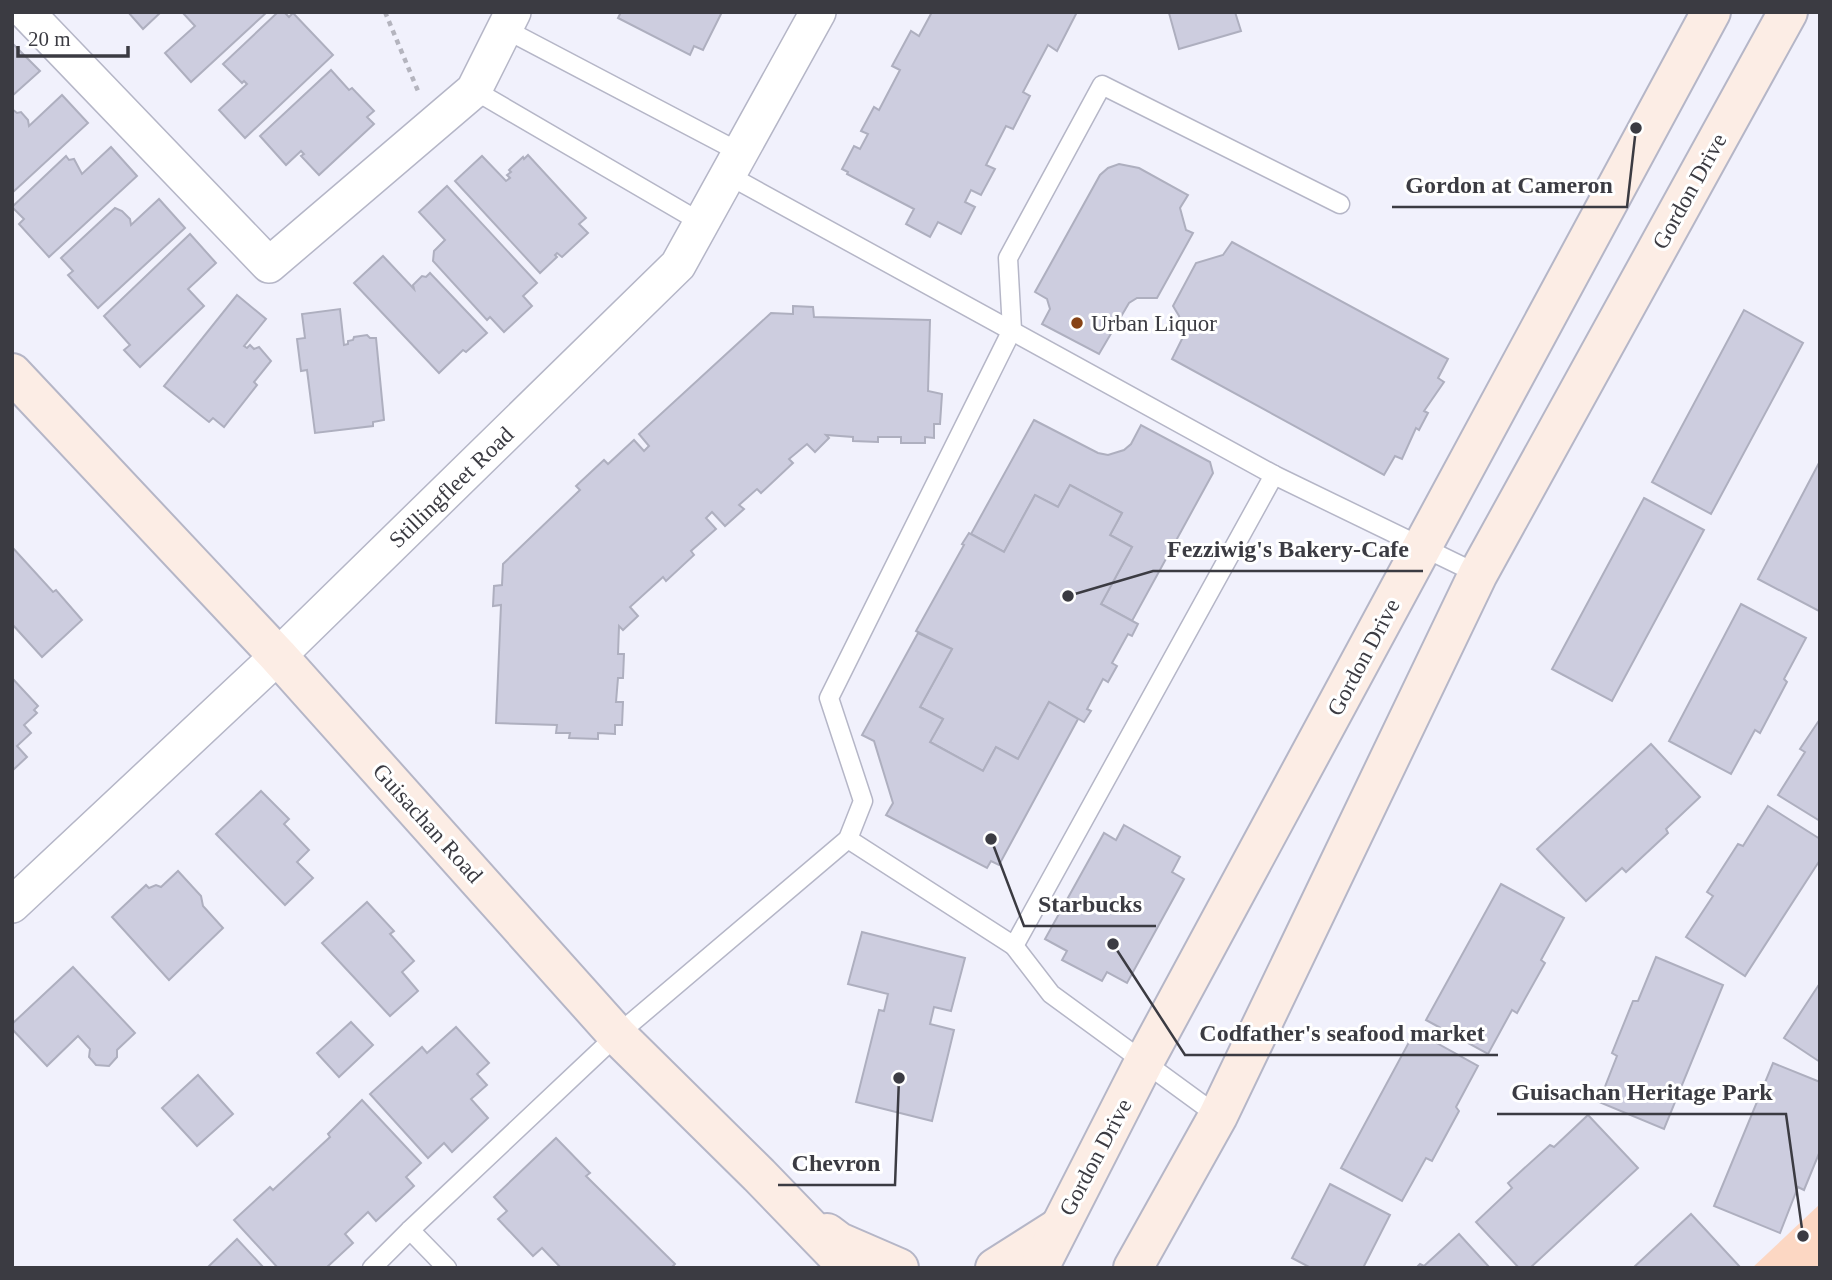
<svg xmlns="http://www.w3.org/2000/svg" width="1832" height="1280" viewBox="0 0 1832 1280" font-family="'Times New Roman',serif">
	<rect width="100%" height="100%" fill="#f1f1fc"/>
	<path fill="#fcd7c3" d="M1820,1204V1268H1752Z"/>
	<g fill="#cdcddf" stroke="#aeafbf" stroke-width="2">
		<path d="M128,12H161L143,29Z"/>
		<path d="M182,12H267L191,82L165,53L195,26Z"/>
		<path d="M278,12H284L289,17L293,13L333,55L245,138L219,110L247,84L244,81L242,83L223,64Z"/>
		<path d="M621,12H722L703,50L694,46L690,55L618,18Z"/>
		<path d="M932,12H1077L1057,51L1048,45L1023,92L1030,96L1013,129L1006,126L986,165L995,169L981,195L971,190L965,202L975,207L961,234L938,222L930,237L906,224L914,209L847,174L848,172L842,169L854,146L860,149L868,134L861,131L874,107L879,110L900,70L892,66L911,31L919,36Z"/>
		<path d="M1172,12H1235L1241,31L1179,49L1169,13Z"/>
		<path d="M12,43L40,71L12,96Z"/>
		<path d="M331,70L349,90L352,88L374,111L367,117L374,124L319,175L301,156L304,154L301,151L286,165L260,136Z"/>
		<path d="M62,95L88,123L12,193V109L17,113L21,112L28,120L29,126Z"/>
		<path d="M111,147L137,176L49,257L19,224L24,219L12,207L66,156L69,160L74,159L82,174Z"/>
		<path d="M528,155L586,218L579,224L588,233L562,257L557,253L555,255L557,257L540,273L455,181L482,156L506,181L510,178L507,175L511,172L509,170L523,157L524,159Z"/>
		<path d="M1119,164L1139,168L1188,195L1180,208L1186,230L1193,233L1157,298H1137L1129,303L1099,354L1042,324L1050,309L1047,299L1035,292L1100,175L1108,168Z"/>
		<path d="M447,186L537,283L523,296L532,306L504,332L490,317L487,320L433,261L434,251L445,240L419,212Z"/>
		<path d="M159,199L185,228L98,308L68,275L73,271L61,258L115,208L122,211L130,219L131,225Z"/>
		<path d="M190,234L216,263L188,289L204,306L140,367L124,350L130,345L104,316Z"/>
		<path d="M1232,242L1448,359L1438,378L1444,382L1424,411L1428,413L1419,430L1416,428L1402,459L1395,456L1384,475L1172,359L1182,339V327L1179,316L1173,306L1196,263L1223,255Z"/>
		<path d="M383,256L414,289L413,285L422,276L426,277L430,273L487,333L466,352L463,350L439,373L354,283Z"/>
		<path d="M237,295L266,319L244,346L247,348L250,345L254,349L259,347L271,361L254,382L257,385L224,427L213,418L209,422L164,386Z"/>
		<path d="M793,306L813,307L814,317L930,320L928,391L942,394L940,424H934V438L925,437V443H901V437H878V442L853,441V437L826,435L829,438L815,452L807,444L789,459L793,463L761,493L757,489L739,505L744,509L725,526L712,512L706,518L716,529L691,551L694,555L666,581L663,577L630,607L638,616L623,630L619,626L618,654H624L623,678H618L616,702H623L622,725H615V734L598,733V739L569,738L570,733H556L557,725L496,723L501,605L493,606L494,586L502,585L503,564L580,490L576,486L604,460L608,464L634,440L644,451L649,446L639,434L771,313L793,314Z"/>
		<path d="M340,309L344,345L348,344V341L353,340L354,337L367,335L370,338H376L384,420L373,422V426L315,433L307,370L301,371L297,339L305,338L302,314Z"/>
		<path d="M1744,310L1803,343L1711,514L1652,482Z"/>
		<path d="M1034,420L1098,453L1108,455L1124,450L1131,444L1141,425L1210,462L1213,473L1132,621L1101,604L1132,547L1110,535L1122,513L1070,485L1058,507L1035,495L1004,552L971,534Z"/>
		<path d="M1820,461V610L1819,611L1758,579Z"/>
		<path d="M1070,485L1122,513L1110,535L1132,547L1101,604L1138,624L1132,636L1128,634L1112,663L1117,666L1108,682L1103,679L1087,709L1091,711L1084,722L1049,702L1018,759L996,747L983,771L930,742L943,719L920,707L952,649L916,631L964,545L962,544L969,533L1004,552L1035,495L1058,507Z"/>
		<path d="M1644,498L1704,530L1612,701L1552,669Z"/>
		<path d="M12,547L53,592L56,590L82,620L42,657L12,624Z"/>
		<path d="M1741,604L1806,638L1784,679L1787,682L1760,733L1755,730L1731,774L1669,741Z"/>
		<path d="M918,633L952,649L920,707L943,719L930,742L983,771L996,747L1018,759L1049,702L1078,719L999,865L991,861L987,868L886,815L893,803L874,741L862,735Z"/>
		<path d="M12,678L38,706L34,710L37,713L24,725L31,733L17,746L27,757L12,771Z"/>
		<path d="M1820,719V821L1778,795L1805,752L1800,749Z"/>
		<path d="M1651,744L1700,797L1666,829L1668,833L1626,872L1622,868L1586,901L1537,849Z"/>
		<path d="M261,791L289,819L284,824L309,850L297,862L313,878L285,905L216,834Z"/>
		<path d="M1768,806L1820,839V860L1745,976L1686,937L1713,896L1707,892L1738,844L1743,846Z"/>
		<path d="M1124,825L1180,857L1172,872L1184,879L1127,983L1107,972L1102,981L1062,960L1067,951L1045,939L1104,833L1116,840Z"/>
		<path d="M178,871L201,896L203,906L223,928L169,980L112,917L146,885L149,888L156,885L161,887Z"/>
		<path d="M1501,884L1564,918L1541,960L1545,963L1517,1013L1512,1010L1488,1054L1426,1020Z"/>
		<path d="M367,902L394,931L390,934L414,961L402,972L418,991L390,1016L322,943Z"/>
		<path d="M862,932L965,958L951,1011L934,1007L930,1024L954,1030L932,1121L856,1102L879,1010L884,1011L888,994L848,984Z"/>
		<path d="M1656,957L1723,985L1664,1129L1599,1102L1617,1056L1612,1053L1633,1001H1638Z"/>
		<path d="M73,967L135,1033L117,1050V1057L109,1066L96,1065L89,1057L90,1049L78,1036L47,1066L12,1029V1024Z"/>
		<path d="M1820,983V1062L1784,1038Z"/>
		<path d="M351,1022L373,1045L339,1077L317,1053Z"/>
		<path d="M456,1027L489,1063L477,1074L487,1085L471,1099L488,1118L452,1152L444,1143L428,1158L370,1094L422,1047L427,1053Z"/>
		<path d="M1415,1031L1478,1066L1456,1107L1459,1111L1432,1161L1426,1158L1402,1201L1341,1168Z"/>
		<path d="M1773,1063L1820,1082V1151L1804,1190L1798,1187L1780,1233L1714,1206Z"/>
		<path d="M198,1075L233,1114L197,1146L162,1108Z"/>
		<path d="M362,1100L421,1163L406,1177L414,1186L376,1221L368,1212L345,1234L353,1243L326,1268H278L234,1220L270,1187L273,1190L330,1137L328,1134Z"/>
		<path d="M1588,1115L1638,1168L1530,1268H1519L1476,1222L1512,1188L1508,1183L1550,1145L1554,1147Z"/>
		<path d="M556,1138L590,1173L586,1176L675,1264L671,1268H561L542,1248L533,1256L498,1219L507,1211L494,1197Z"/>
		<path d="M1330,1184L1390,1215L1363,1268H1311L1292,1258Z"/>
		<path d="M1691,1214L1740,1267L1633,1268Z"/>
		<path d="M1459,1234L1490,1268H1416L1420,1264L1424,1266Z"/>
		<path d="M237,1239L264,1268H207Z"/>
	</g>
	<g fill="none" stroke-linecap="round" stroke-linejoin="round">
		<defs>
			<g id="lane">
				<path d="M505,29L741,153"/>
				<path d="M474,90L702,223"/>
				<path d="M728,175L1274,475L1478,574"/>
				<path d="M848,839L1014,946L1051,994L1218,1116"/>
				<path d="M1014,946L1274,475"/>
				<path d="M410,1230L447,1268"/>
				<path d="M372,1268L410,1230L617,1035L848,839L863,801L829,698L1012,330L1008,258L1102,85L1340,204"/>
			</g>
			<g id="street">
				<path d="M26,12L269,265L474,90L513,12"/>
				<path d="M12,905L278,656L678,265L818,12"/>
			</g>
			<g id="secondary">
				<path d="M12,373L278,656L617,1035L759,1175L849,1268"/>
				<path d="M827,1233L839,1242L899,1268"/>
				<path d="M995,1268L1058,1228"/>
				<path d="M1039,1268L1144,1062L1711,12"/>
				<path d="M1133,1268L1218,1116L1478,574L1788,12"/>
			</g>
		</defs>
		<use href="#lane" stroke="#b5b6c7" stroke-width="21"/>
		<use href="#street" stroke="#b5b6c7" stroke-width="38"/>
		<use href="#secondary" stroke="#b5b6c7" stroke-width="42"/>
		<path stroke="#b4b4be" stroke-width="4.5" stroke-dasharray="5 5" stroke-linecap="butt" d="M385,12L418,91"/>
		<use href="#lane" stroke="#fff" stroke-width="18"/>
		<use href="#street" stroke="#fff" stroke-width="35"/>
		<use href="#secondary" stroke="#fcede5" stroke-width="38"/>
	</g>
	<circle fill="#874316" stroke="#fff" stroke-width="2.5" cx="1077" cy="323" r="7"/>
	<g text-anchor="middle" stroke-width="6" stroke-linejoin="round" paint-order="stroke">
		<g font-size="23" fill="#3b3b42" stroke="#fff">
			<text transform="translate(1689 191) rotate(-61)" y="8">Gordon Drive</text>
			<text transform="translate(451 487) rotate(-44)" y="8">Stillingfleet Road</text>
			<text transform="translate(1363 657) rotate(-62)" y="8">Gordon Drive</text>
			<text transform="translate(428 823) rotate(48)" y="8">Guisachan Road</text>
			<text transform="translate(1095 1157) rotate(-62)" y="8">Gordon Drive</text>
		</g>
		<g font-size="23" fill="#3b3b42" stroke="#fff" text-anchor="start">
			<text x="1091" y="331">Urban Liquor</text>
		</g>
	</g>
	<path fill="none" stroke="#3b3b42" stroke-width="2.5" d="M1636 128L1627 207H1392M1068 596L1153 571H1423M991 839L1024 926H1156M1113 944L1185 1055H1498M1803 1236L1786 1114H1497M899 1078L895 1185H778"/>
	<g fill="#3b3b42" stroke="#fff" stroke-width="2.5">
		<circle cx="1636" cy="128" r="7"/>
		<circle cx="1068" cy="596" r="7"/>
		<circle cx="991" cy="839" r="7"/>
		<circle cx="1113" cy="944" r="7"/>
		<circle cx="1803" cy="1236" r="7"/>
		<circle cx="899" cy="1078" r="7"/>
	</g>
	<g font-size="24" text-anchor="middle" font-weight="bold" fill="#3b3b42" stroke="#fff" stroke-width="6" stroke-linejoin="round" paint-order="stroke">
		<text x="1509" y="193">Gordon at Cameron</text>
		<text x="1288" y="557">Fezziwig's Bakery-Cafe</text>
		<text x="1090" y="912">Starbucks</text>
		<text x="1342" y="1041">Codfather's seafood market</text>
		<text x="1642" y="1100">Guisachan Heritage Park</text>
		<text x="836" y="1171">Chevron</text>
	</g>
	<rect width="1832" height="1280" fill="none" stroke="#3b3b42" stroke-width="28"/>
	<path d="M18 46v10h110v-10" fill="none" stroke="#3b3b42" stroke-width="3.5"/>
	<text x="28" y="46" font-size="21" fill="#3b3b42" stroke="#ffffff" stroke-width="5" paint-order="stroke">20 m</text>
</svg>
